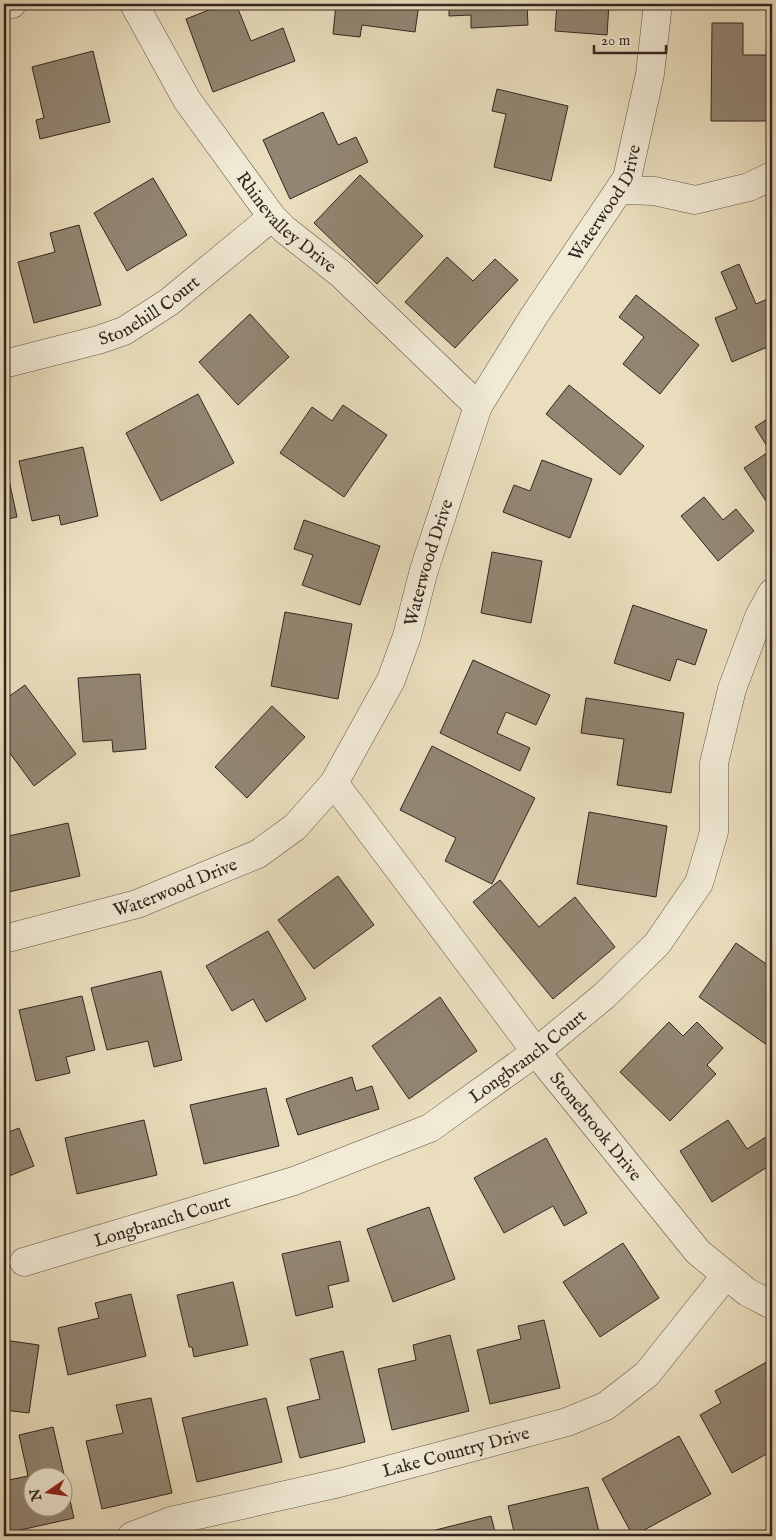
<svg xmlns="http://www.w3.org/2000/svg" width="776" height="1540" viewBox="0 0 776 1540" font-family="'IM FELL English',serif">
	<rect width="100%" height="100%" fill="#eadebe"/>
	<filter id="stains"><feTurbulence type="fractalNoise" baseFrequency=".004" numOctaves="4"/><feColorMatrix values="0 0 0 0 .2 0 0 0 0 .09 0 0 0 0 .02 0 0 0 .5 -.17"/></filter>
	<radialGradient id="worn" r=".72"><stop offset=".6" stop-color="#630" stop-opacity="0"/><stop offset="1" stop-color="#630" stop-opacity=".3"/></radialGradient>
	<g fill="#928673" stroke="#322621" fill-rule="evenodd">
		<path d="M224,4H236L251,41L283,28L295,61L213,92L186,19Z"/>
		<path d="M336,4H419L415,32L362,25L360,37L333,34Z"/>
		<path d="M449,4H527L528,25L471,28V15L449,16Z"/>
		<path d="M557,4H609L607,35L555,31Z"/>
		<path d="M712,23H743V55H772V121H711Z"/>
		<path d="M93,51L110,122L40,139L36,120L44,118L32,67Z"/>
		<path d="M497,89L568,106L551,181L494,167L506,114L492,111Z"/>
		<path d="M323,112L338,145L356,137L368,162L290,199L263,140Z"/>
		<path d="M360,175L423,236L377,284L314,223Z"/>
		<path d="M153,178L187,235L127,271L94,213Z"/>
		<path d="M79,225L101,305L34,323L18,262L55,252L50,233Z"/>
		<path d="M447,257L473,281L495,259L518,280L455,348L405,302Z"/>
		<path d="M739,264L756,304L772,297V345L732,362L715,318L737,309L721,272Z"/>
		<path d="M636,295L699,345L660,394L623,364L644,337L619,317Z"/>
		<path d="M250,314L289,357L238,405L199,362Z"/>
		<path d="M569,385L644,446L620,475L546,414Z"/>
		<path d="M198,394L234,463L161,501L126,433Z"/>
		<path d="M343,405L387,435L344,497L280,453L312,407L332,421Z"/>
		<path d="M772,416V510L744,468L770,451L755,427Z"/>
		<path d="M83,447L98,516L61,525L59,515L32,521L19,461Z"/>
		<path d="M4,457L17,517L4,520Z"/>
		<path d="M542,460L592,479L570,538L503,512L514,485L530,491Z"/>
		<path d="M704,497L723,520L736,509L754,531L718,561L681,516Z"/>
		<path d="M304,520L380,546L360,605L302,585L313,555L294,549Z"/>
		<path d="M492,552L542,561L531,623L481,613Z"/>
		<path d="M633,605L707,630L695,665L677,659L670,681L614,663Z"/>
		<path d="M285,612L352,624L338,699L271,686Z"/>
		<path d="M473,660L550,695L536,725L506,712L497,733L530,748L520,771L440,733Z"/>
		<path d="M140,674L146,749L113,752L112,740L83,742L78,678Z"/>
		<path d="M25,685L76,754L34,786L4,745V700Z"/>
		<path d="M586,698L684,713L671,793L617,785L624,739L581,733Z"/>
		<path d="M272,706L305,737L247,798L215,767Z"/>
		<path d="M432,746L535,798L492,884L445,861L456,838L400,810Z"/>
		<path d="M589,812L667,826L656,897L577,884Z"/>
		<path d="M68,823L80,876L4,893V837Z"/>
		<path d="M338,876L374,925L314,969L278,920Z"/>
		<path d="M500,880L539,927L575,897L615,947L553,999L473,902Z"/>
		<path d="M268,931L306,999L266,1022L253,999L232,1011L206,966Z"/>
		<path d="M736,943L772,968V1038L767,1045L699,997Z"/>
		<path d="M161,971L182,1060L154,1067L148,1041L107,1050L91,988Z"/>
		<path d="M82,996L95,1050L66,1057L70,1073L36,1081L19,1010Z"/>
		<path d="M440,997L477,1051L409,1099L372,1046Z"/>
		<path d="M669,1022L683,1036L697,1022L723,1048L707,1065L716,1074L670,1121L620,1072Z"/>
		<path d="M352,1077L356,1091L372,1086L379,1109L298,1135L286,1099Z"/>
		<path d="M266,1088L279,1146L204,1164L190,1105Z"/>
		<path d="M144,1120L157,1175L77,1194L65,1138Z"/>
		<path d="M728,1120L747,1149L769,1135L772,1139V1164L712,1202L680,1151Z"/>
		<path d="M19,1128L34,1166L4,1178V1134Z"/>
		<path d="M546,1138L587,1213L564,1226L553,1206L504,1233L474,1178Z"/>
		<path d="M429,1207L455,1279L393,1302L367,1229Z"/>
		<path d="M340,1241L349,1281L328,1286L333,1307L296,1316L282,1254Z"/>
		<path d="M623,1243L659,1298L600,1337L563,1282Z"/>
		<path d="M233,1282L248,1345L194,1357L192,1347H189L177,1295Z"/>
		<path d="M131,1294L146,1356L68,1375L58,1328L99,1318L95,1303Z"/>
		<path d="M544,1320L560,1388L490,1404L477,1350L521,1339L518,1326Z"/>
		<path d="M450,1335L469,1411L392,1430L378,1369L416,1360L413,1345Z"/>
		<path d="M4,1340L39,1345L29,1413L4,1410Z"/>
		<path d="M343,1351L365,1442L300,1458L287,1407L320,1399L310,1359Z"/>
		<path d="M772,1359V1451L732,1473L700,1415L721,1403L715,1391Z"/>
		<path d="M151,1398L172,1493L102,1509L86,1441L123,1433L116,1405Z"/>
		<path d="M266,1398L282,1462L197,1482L182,1418Z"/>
		<path d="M53,1427L74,1518L7,1533L4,1520V1481L28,1476L19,1435ZM32,1478H62V1508H32Z"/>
		<path d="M679,1436L711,1494L633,1536L602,1479Z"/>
		<path d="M588,1487L600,1536H515L508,1506Z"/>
		<path d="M491,1516L496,1536H416V1535Z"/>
	</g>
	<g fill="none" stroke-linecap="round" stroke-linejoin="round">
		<defs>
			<g id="minor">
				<path id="s1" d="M134,4L187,100L272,217L284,229L341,274L478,406"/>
				<path d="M4,5L12,4"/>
				<path d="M620,190L654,191L695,200L749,187L772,176"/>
				<path id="s2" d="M4,364L98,340L124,331L169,302L272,217"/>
				<path id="s3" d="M334,783L536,1052L698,1252L747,1292L772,1305"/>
				<path id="s4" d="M4,939L137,904L258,854L295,827L334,783L391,680L407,636L424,570L478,406L534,316L627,178L650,74L658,4"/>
				<path id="s5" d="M24,1262L294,1181L430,1128L536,1052L604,996L657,944L699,883L714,832V763L732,689L759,617L772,593"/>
				<path id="s6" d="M132,1536L171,1521L339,1483L567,1422L606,1406L647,1374L726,1275"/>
			</g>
		</defs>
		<use href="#minor" stroke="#605448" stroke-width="29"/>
		<use href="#minor" stroke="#f1ead5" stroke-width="28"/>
	</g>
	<g text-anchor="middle" stroke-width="5" stroke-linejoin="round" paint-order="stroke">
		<g font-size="18" fill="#322621" stroke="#f1ead5">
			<text dy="6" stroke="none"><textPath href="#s4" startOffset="1019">Waterwood Drive</textPath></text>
			<text dy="6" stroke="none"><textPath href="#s1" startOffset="268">Rhinevalley Drive</textPath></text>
			<text dy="6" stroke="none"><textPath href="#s2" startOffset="156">Stonehill Court</textPath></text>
			<text dy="6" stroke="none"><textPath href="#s4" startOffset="614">Waterwood Drive</textPath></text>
			<text dy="6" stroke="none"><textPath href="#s4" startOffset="179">Waterwood Drive</textPath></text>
			<text dy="6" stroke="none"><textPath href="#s5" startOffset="549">Longbranch Court</textPath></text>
			<text dy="6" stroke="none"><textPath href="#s3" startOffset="432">Stonebrook Drive</textPath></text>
			<text dy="6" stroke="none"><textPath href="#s5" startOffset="144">Longbranch Court</textPath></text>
			<text dy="6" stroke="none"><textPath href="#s6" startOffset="335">Lake Country Drive</textPath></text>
		</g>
	</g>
	<rect width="776" height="1540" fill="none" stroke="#eadebe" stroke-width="20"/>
	<rect x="5" y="5" width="766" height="1530" fill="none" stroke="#322621" stroke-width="2.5"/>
	<rect x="10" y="10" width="756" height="1520" fill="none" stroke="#322621"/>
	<g transform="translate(48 1492) rotate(257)"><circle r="24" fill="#f1ead5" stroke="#a59c8d"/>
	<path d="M0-4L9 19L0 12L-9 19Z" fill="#8f2418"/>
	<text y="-8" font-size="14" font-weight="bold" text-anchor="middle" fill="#322621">N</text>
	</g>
	<path d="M594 45v8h72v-8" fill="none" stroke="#322621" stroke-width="2.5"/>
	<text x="601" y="45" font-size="15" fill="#322621" stroke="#f1ead5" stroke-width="4" paint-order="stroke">20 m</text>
	<rect width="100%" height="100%" filter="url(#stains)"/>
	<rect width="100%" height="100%" fill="url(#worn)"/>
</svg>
